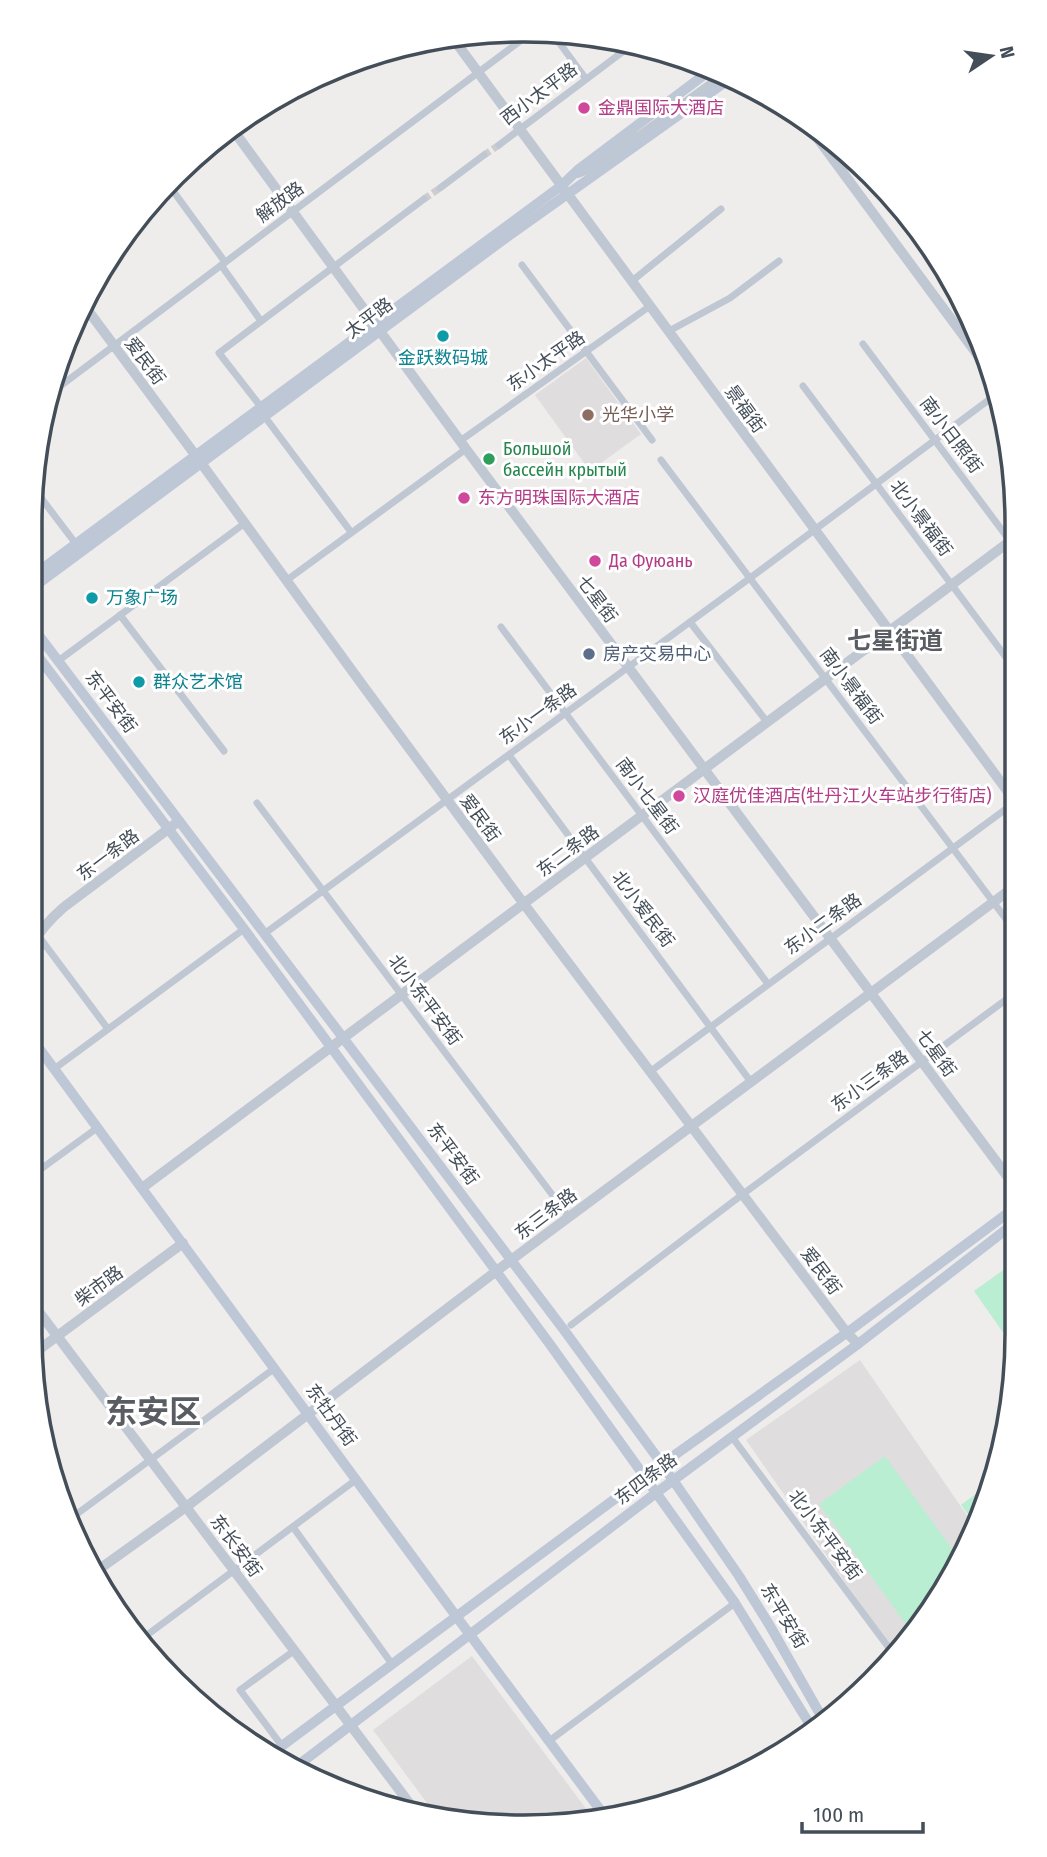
<svg xmlns="http://www.w3.org/2000/svg" width="1047" height="1857" viewBox="0 0 1047 1857" font-family="'Fira Sans Condensed','Noto Sans SC',sans-serif">
	<rect width="100%" height="100%" fill="#efecec"/>
	<g fill="#e0ddde">
		<path d="M586,358L641,434L590,471L535,395Z"/>
		<path d="M860,1360L975,1527L951,1581L893,1651L746,1440Z"/>
		<path d="M472,1656L593,1818L555,1826L435,1814L373,1730Z"/>
	</g>
	<g fill="#b9eed2">
		<path d="M1016,1261V1351L974,1291Z"/>
		<path d="M885,1456L960,1560L951,1581L910,1630L819,1504Z"/>
		<path d="M993,1481L991,1492L976,1525L961,1505Z"/>
	</g>
	<g fill="none" stroke-linecap="round" stroke-linejoin="round">
		<g stroke="#cdcccf" stroke-width="7" stroke-dasharray="7 3.5" stroke-linecap="butt">
			<path d="M484,155L499,145"/>
			<path d="M424,199L440,188"/>
		</g>
		<g stroke="#bfc7d2" stroke-width="7">
			<path d="M552,33L586,79"/>
			<path d="M499,145L633,44"/>
			<path d="M837,165L849,156"/>
			<path d="M168,184L225,262"/>
			<path d="M440,188L484,155"/>
			<path d="M221,265L261,321"/>
			<path d="M522,265L652,440"/>
			<path d="M632,281L721,209"/>
			<path d="M669,331L730,298L779,261"/>
			<path d="M863,344L1013,545"/>
			<path d="M803,386L1014,668"/>
			<path d="M47,396L532,32"/>
			<path d="M261,407L219,353L424,199"/>
			<path d="M265,417L351,532"/>
			<path d="M460,441L650,306"/>
			<path d="M661,460L1015,931"/>
			<path d="M32,486L76,544"/>
			<path d="M287,580L466,449"/>
			<path d="M120,615L224,751"/>
			<path d="M690,622L767,722"/>
			<path d="M501,627L768,984"/>
			<path d="M58,661L245,523"/>
			<path d="M509,755L751,1082"/>
			<path d="M257,803L569,1217"/>
			<path d="M37,934L108,1029"/>
			<path d="M264,934L750,578L998,393"/>
			<path d="M54,1069L244,929"/>
			<path d="M651,1071L1014,803"/>
			<path d="M30,1177L97,1128"/>
			<path d="M571,1325L743,1194L1015,993"/>
			<path d="M732,1437L892,1652"/>
			<path d="M70,1519L275,1368"/>
			<path d="M293,1527L392,1664"/>
			<path d="M139,1641L357,1479"/>
			<path d="M549,1741L735,1603"/>
			<path d="M282,1746L240,1690L295,1650"/>
		</g>
		<g stroke="#bfc7d2" stroke-width="10">
			<path d="M452,37L1014,800"/>
			<path d="M807,124L994,377"/>
			<path d="M231,127L466,449L1016,1188"/>
			<path d="M633,141L724,75"/>
			<path d="M578,173L592,167L635,136"/>
			<path d="M84,305L196,456L361,683L524,904L847,1333L858,1344"/>
			<path d="M30,948C39,931 49,920 64,907L179,821"/>
			<path d="M142,1188L1013,539"/>
			<path d="M30,1300L416,1812"/>
			<path d="M33,1354L183,1243"/>
			<path d="M98,1570L186,1507L511,1260L1015,886"/>
		</g>
		<g stroke="#bec7d6" stroke-width="10">
			<path d="M31,577L561,186L579,169L712,69"/>
			<path d="M31,589L503,240L731,78"/>
			<path d="M31,625L564,1330L662,1464L739,1576L770,1626L824,1721"/>
			<path d="M31,647L244,929L549,1343L735,1603L812,1728"/>
			<path d="M30,1036L456,1616L604,1815"/>
			<path d="M271,1754L662,1464L852,1329L1016,1207"/>
			<path d="M297,1766L656,1493L858,1344L1016,1222"/>
		</g>
	</g>
	<g fill="#d1479c" stroke="#fff" stroke-width="2.5">
		<circle cx="584" cy="108" r="7"/>
		<circle cx="464" cy="498" r="7"/>
		<circle cx="595" cy="561" r="7"/>
		<circle cx="679" cy="796" r="7"/>
	</g>
	<g fill="#0f9aa8" stroke="#fff" stroke-width="2.5">
		<circle cx="443" cy="336" r="7"/>
		<circle cx="92" cy="598" r="7"/>
		<circle cx="139" cy="682" r="7"/>
	</g>
	<circle fill="#8d6e63" stroke="#fff" stroke-width="2.5" cx="588" cy="415" r="7"/>
	<circle fill="#2e9e5b" stroke="#fff" stroke-width="2.5" cx="489" cy="459" r="7"/>
	<circle fill="#5c6f8a" stroke="#fff" stroke-width="2.5" cx="589" cy="654" r="7"/>
	<g text-anchor="middle" stroke-width="6" stroke-linejoin="round" paint-order="stroke">
		<g font-size="18" fill="#444e59" stroke="#fff">
			<text transform="translate(539 94) rotate(-37)" y="6">西小太平路</text>
			<text transform="translate(280 202) rotate(-37)" y="6">解放路</text>
			<text transform="translate(369 318) rotate(-37)" y="6">太平路</text>
			<text transform="translate(145 361) rotate(53)" y="6">爱民街</text>
			<text transform="translate(546 361) rotate(-35)" y="6">东小太平路</text>
			<text transform="translate(745 409) rotate(54)" y="6">景福街</text>
			<text transform="translate(951 435) rotate(53)" y="6">南小日照街</text>
			<text transform="translate(921 518) rotate(53)" y="6">北小景福街</text>
			<text transform="translate(597 599) rotate(53)" y="6">七星街</text>
			<text transform="translate(851 686) rotate(53)" y="6">南小景福街</text>
			<text transform="translate(111 702) rotate(53)" y="6">东平安街</text>
			<text transform="translate(538 714) rotate(-36)" y="6">东小一条路</text>
			<text transform="translate(647 796) rotate(53)" y="6">南小七星街</text>
			<text transform="translate(480 818) rotate(54)" y="6">爱民街</text>
			<text transform="translate(568 851) rotate(-37)" y="6">东二条路</text>
			<text transform="translate(108 855) rotate(-37)" y="6">东一条路</text>
			<text transform="translate(643 909) rotate(53)" y="6">北小爱民街</text>
			<text transform="translate(823 924) rotate(-36)" y="6">东小二条路</text>
			<text transform="translate(425 1000) rotate(53)" y="6">北小东平安街</text>
			<text transform="translate(936 1053) rotate(54)" y="6">七星街</text>
			<text transform="translate(870 1081) rotate(-36)" y="6">东小三条路</text>
			<text transform="translate(453 1154) rotate(53)" y="6">东平安街</text>
			<text transform="translate(546 1214) rotate(-37)" y="6">东三条路</text>
			<text transform="translate(821 1271) rotate(53)" y="6">爱民街</text>
			<text transform="translate(99 1286) rotate(-36)" y="6">柴市路</text>
			<text transform="translate(331 1415) rotate(54)" y="6">东牡丹街</text>
			<text transform="translate(646 1479) rotate(-37)" y="6">东四条路</text>
			<text transform="translate(825 1535) rotate(53)" y="6">北小东平安街</text>
			<text transform="translate(236 1546) rotate(53)" y="6">东长安街</text>
			<text transform="translate(784 1616) rotate(59)" y="6">东平安街</text>
		</g>
		<g font-size="18" fill="#b23c85" stroke="#fff" text-anchor="start">
			<text x="598" y="114">金鼎国际大酒店</text>
			<text x="478" y="504">东方明珠国际大酒店</text>
			<text x="609" y="567">Да Фуюань</text>
			<text x="693" y="802">汉庭优佳酒店(牡丹江火车站步行街店)</text>
		</g>
		<g font-size="18" fill="#0d838f" stroke="#fff" text-anchor="start">
			<text x="443" y="364" text-anchor="middle">金跃数码城</text>
			<text x="106" y="604">万象广场</text>
			<text x="153" y="688">群众艺术馆</text>
		</g>
		<g font-size="18" fill="#785e54" stroke="#fff" text-anchor="start">
			<text x="602" y="421">光华小学</text>
		</g>
		<g font-size="18" fill="#27864d" stroke="#fff" text-anchor="start">
			<text x="503" y="455">Большой<tspan x="503" dy="21">бассейн крытый</tspan></text>
		</g>
		<g font-size="18" fill="#4e5e75" stroke="#fff" text-anchor="start">
			<text x="603" y="660">房产交易中心</text>
		</g>
		<g font-size="24" font-weight="bold" fill="#595c61" stroke="#fff">
			<text x="895" y="649">七星街道</text>
		</g>
		<g font-size="32" font-weight="bold" fill="#595c61" stroke="#fff">
			<text x="153" y="1423">东安区</text>
		</g>
	</g>
	<path d="M0 0H1047V1857H0ZM523 42H524A481 481 0 0 1 1005 523V1334A481 481 0 0 1 524 1815H523A481 481 0 0 1 42 1334V523A481 481 0 0 1 523 42Z" fill="#fff" fill-rule="evenodd"/>
	<path fill="none" stroke="#444e59" stroke-width="3.5" d="M523 42H524A481 481 0 0 1 1005 523V1334A481 481 0 0 1 524 1815H523A481 481 0 0 1 42 1334V523A481 481 0 0 1 523 42Z"/>
	<g transform="translate(991 56) rotate(77)" stroke="#ffffff" stroke-width="5" paint-order="stroke">
	<path d="M0-5L12 26L0 18L-12 26Z" fill="#444e59"/>
	<text y="-10" font-size="19" font-weight="bold" text-anchor="middle" fill="#444e59">N</text>
	</g>
	<path d="M802 1822v10h121v-10" fill="none" stroke="#444e59" stroke-width="3.5"/>
	<text x="813" y="1822" font-size="21" fill="#444e59" stroke="#ffffff" stroke-width="5" paint-order="stroke">100 m</text>
</svg>
